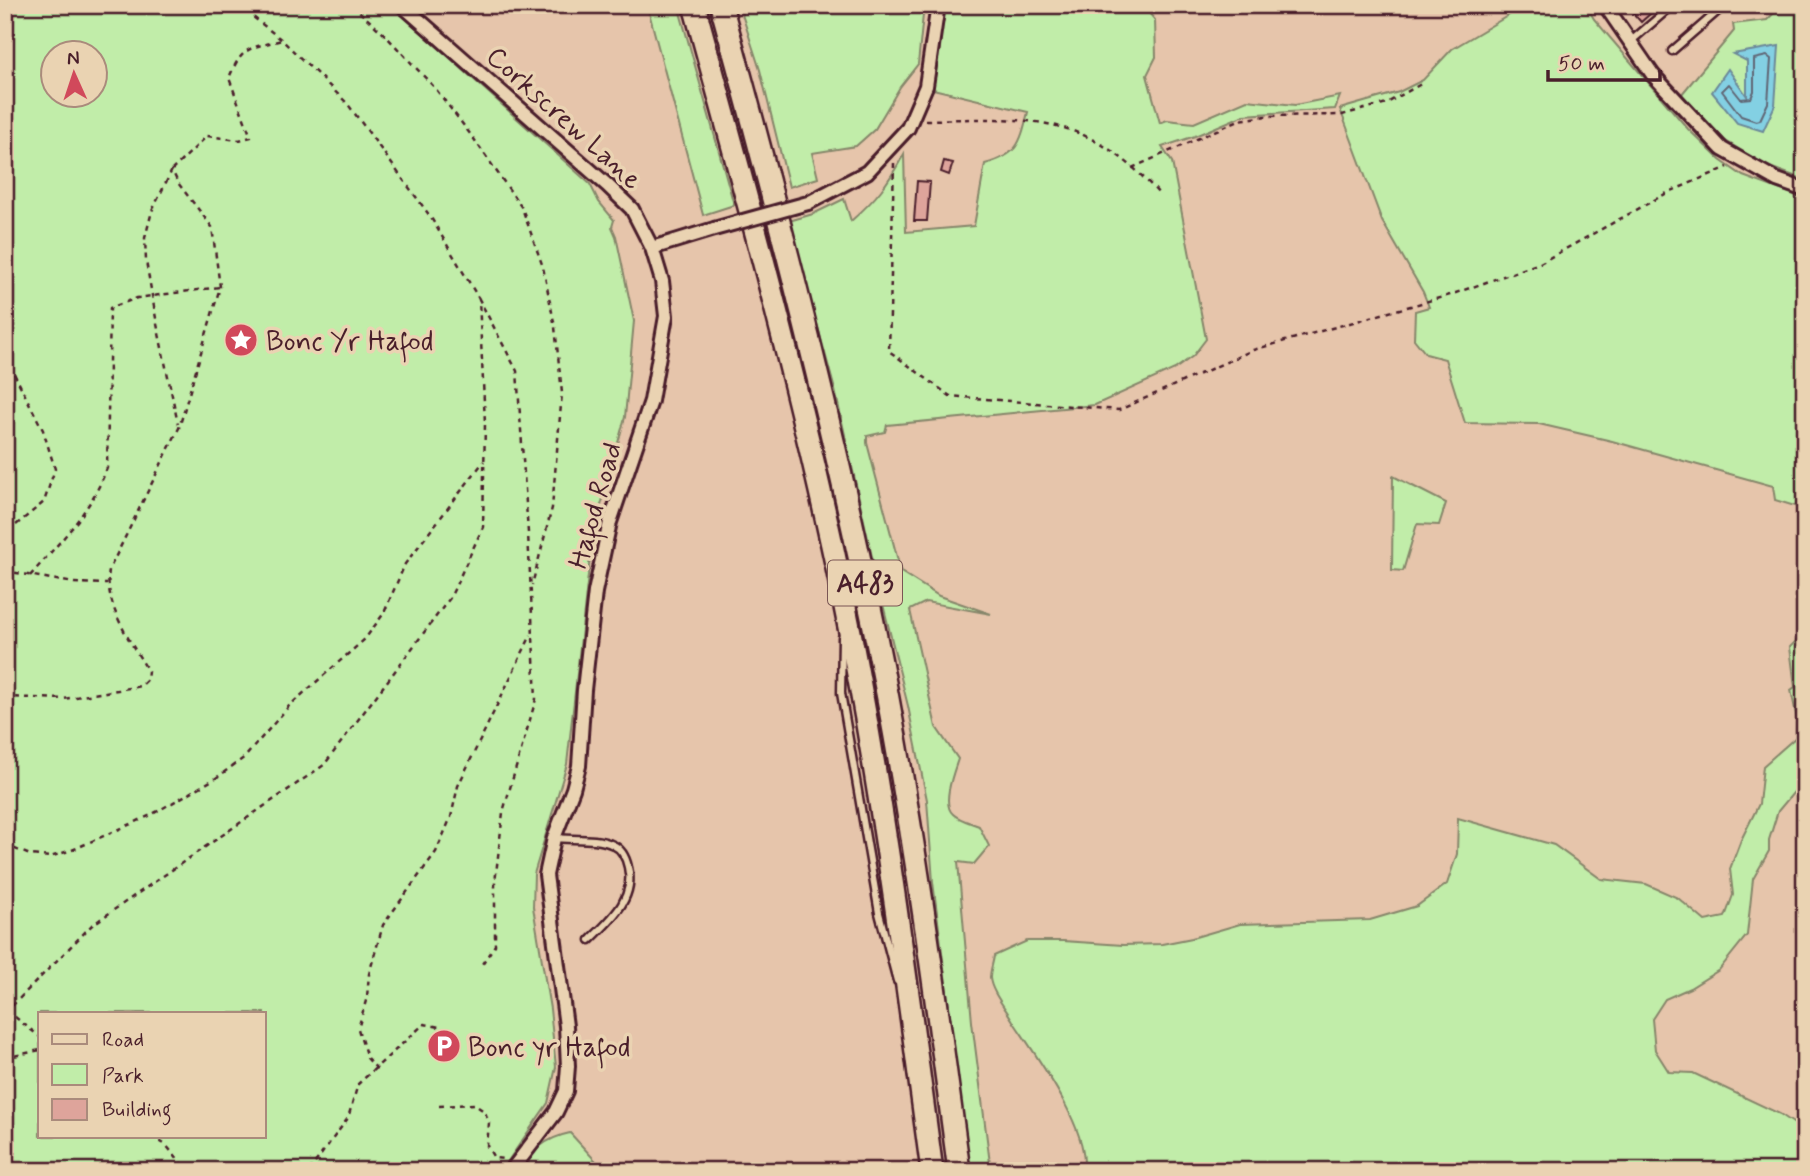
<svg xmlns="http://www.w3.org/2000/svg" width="1810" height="1176" viewBox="0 0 1810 1176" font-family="Mynerve,sans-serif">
	<rect width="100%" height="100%" fill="#e6c5ab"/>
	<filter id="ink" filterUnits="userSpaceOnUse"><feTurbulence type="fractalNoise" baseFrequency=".0143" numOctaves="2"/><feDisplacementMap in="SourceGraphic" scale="14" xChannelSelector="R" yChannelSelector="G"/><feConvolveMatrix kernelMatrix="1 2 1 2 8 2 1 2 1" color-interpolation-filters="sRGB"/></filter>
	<g filter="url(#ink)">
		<g fill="#c1eda9" stroke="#86866a" stroke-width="2" fill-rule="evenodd">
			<path d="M5,5H391L590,184L599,202L614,220L612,227L616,236L634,321L625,417L592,539L567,764L534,874L533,907L550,1009L556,1067L548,1103L501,1171H5ZM52,52H94V94H52ZM40,1013H264V1136H40Z"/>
			<path d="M647,5H678L734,205L703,215Z"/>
			<path d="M739,5H924L918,64L900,87L875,129L856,146L812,153L818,178L789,187L760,70Z"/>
			<path d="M942,5H1109L1115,8L1142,5L1155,20L1156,57L1147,75L1160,123L1167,120L1194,123L1247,100L1295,105L1340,96L1335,109L1244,115L1195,136L1162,147L1172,162L1206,339L1193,356L1175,369L1095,405L887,425L885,432L867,436V443L901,572L939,596L991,614L926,602L910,610L936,727L958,759C954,771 941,804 953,814C959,820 972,823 979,826L989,846L974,864L958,862L972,1022L991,1171H970L933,882L927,800L908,706L878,584L835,390L789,221L813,214L844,199L851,221C877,198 887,185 904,154L906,232L974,226L985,164C1018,155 1020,144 1028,112L933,89L940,49Z"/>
			<path d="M1526,5H1586L1594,19L1688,129L1720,160L1743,176L1805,199V506L1801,508L1775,500L1773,486L1612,441L1539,424L1465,423L1445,359L1426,354L1414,339L1415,311L1429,307L1423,292L1382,221L1340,109L1399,92L1423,80L1452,49Z"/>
			<path d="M1782,5H1805V180L1767,166L1724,140L1681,95L1734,31L1733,24L1767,20ZM1778,47L1737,123L1747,97V61L1735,54Z"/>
			<path d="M1393,476L1446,503L1439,525L1417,524L1403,571L1392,570Z"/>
			<path d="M1805,632V774L1799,786L1778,811L1769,840V851L1753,879L1747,935L1719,970L1690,988L1665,999L1652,1019L1655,1050L1669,1072L1693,1073L1780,1114L1805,1131V1171H1083C1092,1132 1034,1053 1013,1021C1006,1009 991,991 990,978C990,971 993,963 994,956L1027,941H1063L1123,945L1162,944L1192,938L1240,924L1370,920L1417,906L1447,884L1457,854L1458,818L1554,845L1601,879L1646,884L1678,898L1705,921L1725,917L1733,895L1730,869L1741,840L1759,804L1763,766L1796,737L1797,719L1791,690L1795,687L1790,647Z"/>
			<path d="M570,1133L605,1171H520C532,1150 546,1138 570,1133Z"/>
		</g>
		<path fill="#83d0e3" stroke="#6c8999" stroke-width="2" d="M1779,46L1775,105L1763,131L1737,123L1712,92L1728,69L1747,96V61L1733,54Z"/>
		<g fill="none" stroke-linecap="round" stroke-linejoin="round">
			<path stroke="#616675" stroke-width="2" d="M1767,56L1771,59L1768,103L1760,120L1756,121L1741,116L1722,91L1729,84L1741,99L1751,98L1754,91V59Z"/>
		</g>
		<g fill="#dea49b" stroke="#4a1f2b" stroke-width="2">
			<path d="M1641,5H1660L1641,22L1633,13Z"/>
			<path d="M944,161L953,163L949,175L941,172Z"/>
			<path d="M917,181L930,182L927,221H914Z"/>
		</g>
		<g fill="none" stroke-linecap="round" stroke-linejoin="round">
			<defs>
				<g id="lane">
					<path d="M1630,42L1673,5"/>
					<path d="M1672,51L1725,5"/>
					<path d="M842,637L841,693L879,913L897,981"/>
					<path d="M554,838C572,840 598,837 613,845C622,849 626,858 628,867C636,899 610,920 590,940"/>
				</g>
				<g id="street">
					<path d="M402,5L607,185L632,209L652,248L662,281L666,316L651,401L610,522L595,592L584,690L579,766L573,789L554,838L546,875L566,1026L568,1066L566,1091L556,1112L511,1171"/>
					<path d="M1605,5L1653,75L1722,149L1777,180L1805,190"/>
					<path d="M808,203L867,172L908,128L926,86L938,5"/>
					<path d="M652,248L714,229"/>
				</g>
				<g id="highway">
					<path d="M694,5C748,201 802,398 843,597C882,787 906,979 932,1171"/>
					<path d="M721,5C778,211 831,418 874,627C911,807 935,989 959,1171"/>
				</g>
			</defs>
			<use href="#lane" stroke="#4a1f2b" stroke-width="11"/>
			<use href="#street" stroke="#4a1f2b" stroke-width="18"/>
			<use href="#highway" stroke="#4a1f2b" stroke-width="26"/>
			<g stroke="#4a1f2b" stroke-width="2.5" stroke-dasharray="5 5" stroke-linecap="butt">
				<path d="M238,5L282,40L347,103L430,216L479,299"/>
				<path d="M352,5L384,34L435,88L474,139L522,208L543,267L555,327L562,393L552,508L532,585"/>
				<path d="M5,35L14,17L13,5"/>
				<path d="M925,120C1028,118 1086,111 1160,195"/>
				<path d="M894,163L889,351L950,396L1119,410L1253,350L1450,295L1540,263L1667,193L1728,167"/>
				<path d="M1132,168L1239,120L1267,116L1342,115L1387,103L1421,84"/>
				<path d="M172,170L152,211L145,238L146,261L157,324L178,424"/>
				<path d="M5,356L43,430L55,469L44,502L5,534"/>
				<path d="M5,571L74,583L107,584"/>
				<path d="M30,576C61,540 90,513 107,468L110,308L137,298L220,287"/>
				<path d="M5,697L64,699L141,686L147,680L148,671C131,642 104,606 109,570L179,428L220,287L212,227L178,183L172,170L207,136L239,140L251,137L229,78C242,46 250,48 282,40"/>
				<path d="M5,845L30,855L50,857L72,850L149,816L216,778L245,757L289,706L365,639L384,613L405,564L484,461"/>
				<path d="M5,1013L92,925L324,765L450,598L483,527L485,423L479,299L517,371L528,533L536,699L503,812L495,883V945L482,964"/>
				<path d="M5,1016L15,1017L40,1037"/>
				<path d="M5,1058L40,1050"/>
				<path d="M377,1069L367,1058L358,1029L367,997L369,974L383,925L436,852L451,817L458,786L531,635"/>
				<path d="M439,1106L474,1104L485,1112L489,1123L487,1146L494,1158L503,1159"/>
				<path d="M151,1136L166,1145L187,1171"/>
				<path d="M309,1171L348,1118L358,1084L424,1024L440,1027"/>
			</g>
			<use href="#lane" stroke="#ead3b2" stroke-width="6"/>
			<use href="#street" stroke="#ead3b2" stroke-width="12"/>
			<use href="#highway" stroke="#ead3b2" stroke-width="21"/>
			<defs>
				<path id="street-bridge" d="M714,229L808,203"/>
			</defs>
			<use href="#street-bridge" stroke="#4a1f2b" stroke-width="18" stroke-linecap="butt"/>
			<use href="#street-bridge" stroke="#ead3b2" stroke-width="12"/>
		</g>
	</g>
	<defs>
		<symbol id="sight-disc" viewBox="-11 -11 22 22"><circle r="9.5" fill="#d1495b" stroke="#ead3b2"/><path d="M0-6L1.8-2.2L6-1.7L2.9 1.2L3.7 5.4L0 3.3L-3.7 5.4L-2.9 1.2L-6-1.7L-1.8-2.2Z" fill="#fff"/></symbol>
		<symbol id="parking-disc" viewBox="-11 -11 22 22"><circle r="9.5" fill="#d1495b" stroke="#ead3b2"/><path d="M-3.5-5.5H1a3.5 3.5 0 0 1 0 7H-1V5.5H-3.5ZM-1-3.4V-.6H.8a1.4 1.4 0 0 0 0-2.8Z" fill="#fff"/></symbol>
	</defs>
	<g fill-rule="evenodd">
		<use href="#sight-disc" x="222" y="321" width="38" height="38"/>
		<use href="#parking-disc" x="425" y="1027" width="38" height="38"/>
	</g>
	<g text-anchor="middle" stroke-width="7" stroke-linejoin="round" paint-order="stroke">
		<rect fill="#ead3b2" stroke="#7a5554" stroke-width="2" x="828" y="560.5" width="74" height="45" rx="5"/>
		<g font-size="26" font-weight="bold" fill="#4a1f2b">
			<text x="865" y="592">A483</text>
		</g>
		<g font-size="28" fill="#4a1f2b" stroke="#ead3b2">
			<text transform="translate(565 117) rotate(42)" y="10">Corkscrew Lane</text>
			<text transform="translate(594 505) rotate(-74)" y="10">Hafod Road</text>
		</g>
		<g font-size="28" fill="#4a1f2b" stroke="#ead3b2" text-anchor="start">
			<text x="266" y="350">Bonc Yr Hafod</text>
			<text x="468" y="1056">Bonc yr Hafod</text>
		</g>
	</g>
	<rect width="1810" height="1176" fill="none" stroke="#ead3b2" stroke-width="28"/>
	<rect x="14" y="14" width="1782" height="1148" fill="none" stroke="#4a1f2b" stroke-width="2.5" filter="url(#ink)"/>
	<rect x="38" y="1012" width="228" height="126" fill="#ead3b2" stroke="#aa8b7c" stroke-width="2"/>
	<rect x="52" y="1034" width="35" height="10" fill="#ead3b2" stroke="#aa8b7c" stroke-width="2"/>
	<text x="102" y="1046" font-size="21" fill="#4a1f2b">Road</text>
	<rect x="52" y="1064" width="35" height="21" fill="#c1eda9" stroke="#aa8b7c" stroke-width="2"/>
	<text x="102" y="1082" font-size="21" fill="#4a1f2b">Park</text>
	<rect x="52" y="1099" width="35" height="21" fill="#dea49b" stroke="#aa8b7c" stroke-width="2"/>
	<text x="102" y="1116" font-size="21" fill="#4a1f2b">Building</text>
	<g transform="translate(74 74) rotate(357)"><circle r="33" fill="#ead3b2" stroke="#aa8b7c" stroke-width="2"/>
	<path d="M0-5L12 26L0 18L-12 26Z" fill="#d1495b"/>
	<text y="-10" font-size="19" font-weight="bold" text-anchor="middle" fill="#4a1f2b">N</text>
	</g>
	<path d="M1548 70v10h112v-10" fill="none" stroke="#4a1f2b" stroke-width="3.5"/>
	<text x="1558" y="70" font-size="21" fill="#4a1f2b" stroke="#ead3b2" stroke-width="5" paint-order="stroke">50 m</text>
</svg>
